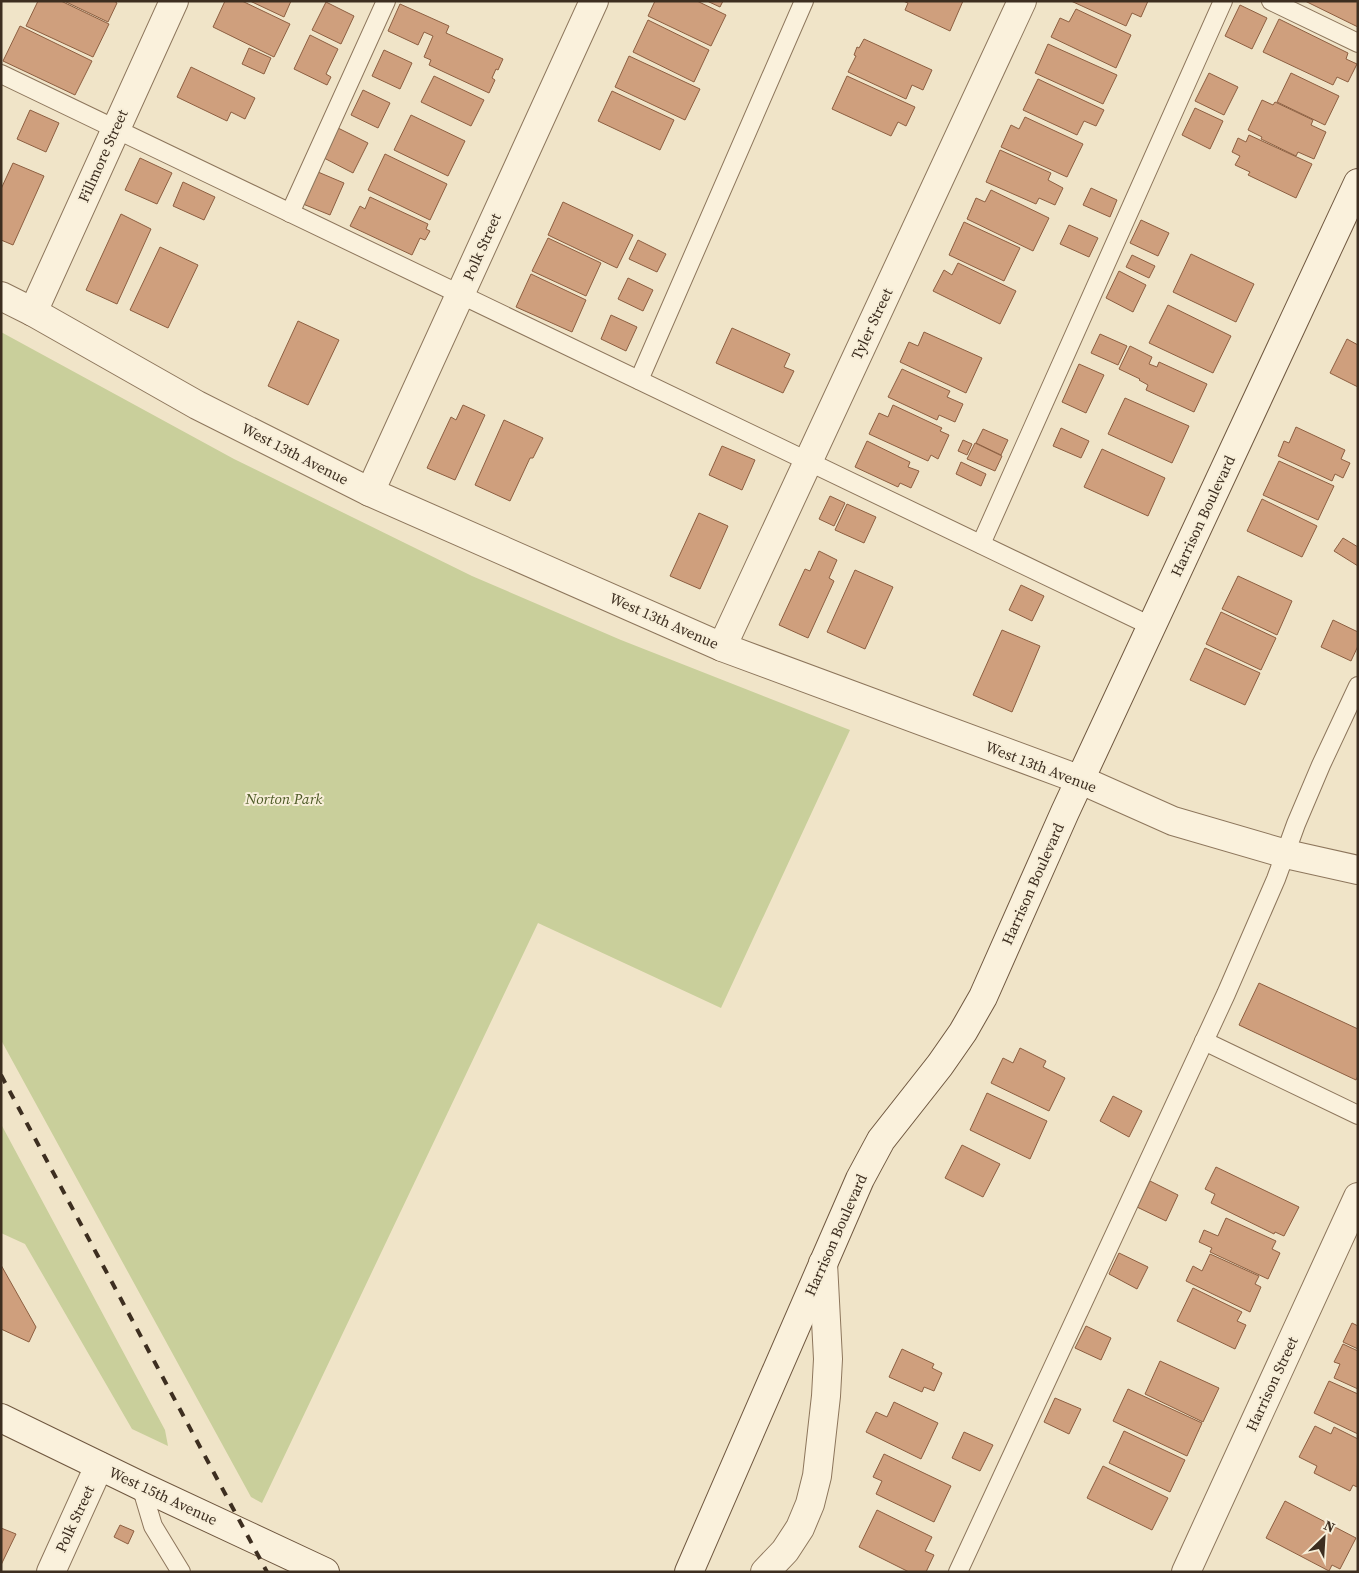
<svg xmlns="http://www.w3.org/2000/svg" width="1359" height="1573" viewBox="0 0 1359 1573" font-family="'Source Serif 4',serif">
	<rect width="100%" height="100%" fill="#f0e4c8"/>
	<g fill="#c9cf9b">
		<path d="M1,332L234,459L472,576L621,640L850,730L721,1008L538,923L262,1503L251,1497L1,1040Z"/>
		<path d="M1,1124L165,1430L168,1446L132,1429L25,1244L1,1233Z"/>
	</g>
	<g fill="#cf9f7d" stroke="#8d5f41">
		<path d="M38,1H61L109,24L93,57L26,26Z"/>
		<path d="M64,1H114L117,3L108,22Z"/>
		<path d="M225,1H242L290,24L274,57L213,27Z"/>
		<path d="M250,1H291L284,17Z"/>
		<path d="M655,1H697L726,15L711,46L648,16Z"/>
		<path d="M707,1H723L720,7Z"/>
		<path d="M903,1H963L950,31L905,10L908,3Z"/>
		<path d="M1071,1H1148L1141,17L1132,13L1126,26Z"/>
		<path d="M1305,1H1358V27Z"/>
		<path d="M326,2L354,16L341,44L312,30Z"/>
		<path d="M400,4L449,26L446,33L503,59L498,70L496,69L492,78L495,80L489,93L429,65L431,60L424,57L433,36L424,32L418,45L388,31Z"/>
		<path d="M1240,5L1267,18L1252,49L1225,36Z"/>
		<path d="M1076,9L1131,35L1116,68L1051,37L1060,18L1069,22Z"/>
		<path d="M1279,19L1348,53L1346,59L1357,64L1348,82L1337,77L1333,85L1263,52Z"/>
		<path d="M648,20L709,50L694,82L633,52Z"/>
		<path d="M20,26L92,61L75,95L3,61Z"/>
		<path d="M310,35L338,49L326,74L331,77L327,85L294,69Z"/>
		<path d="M864,39L932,70L923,90L912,85L906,99L848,72L856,56L854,55L857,47L859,48Z"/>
		<path d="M1048,44L1117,75L1103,104L1035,73Z"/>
		<path d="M249,48L271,58L264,74L242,64Z"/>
		<path d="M384,50L412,63L400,89L372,76Z"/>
		<path d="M629,56L700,89L685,120L615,87Z"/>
		<path d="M191,67L255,98L245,119L231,112L227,121L177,97Z"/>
		<path d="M1209,73L1238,87L1224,115L1195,101Z"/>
		<path d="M1291,73L1339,96L1325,125L1277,102Z"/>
		<path d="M434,76L484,100L471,126L421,102Z"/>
		<path d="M847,76L915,107L906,126L898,122L891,136L832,109Z"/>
		<path d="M1038,79L1104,110L1096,126L1084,121L1077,135L1023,110Z"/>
		<path d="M363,90L390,103L378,128L351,115Z"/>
		<path d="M612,91L674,120L660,150L598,121Z"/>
		<path d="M1262,100L1273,105L1275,102L1313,120L1311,125L1326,132L1314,159L1298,152L1296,156L1261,139L1262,137L1248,130Z"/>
		<path d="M1195,108L1223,121L1210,149L1182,135Z"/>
		<path d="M30,110L59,123L46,152L17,139Z"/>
		<path d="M411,115L465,141L448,176L394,150Z"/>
		<path d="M1025,117L1083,144L1067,177L1001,147L1011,125L1019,129Z"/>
		<path d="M338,128L368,143L353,173L324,158Z"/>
		<path d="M1249,135L1312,164L1296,198L1248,175L1250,172L1235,165L1240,156L1232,152L1238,138L1246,142Z"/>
		<path d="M1000,150L1051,173L1048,180L1063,188L1055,205L1039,198L1036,204L986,182Z"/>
		<path d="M385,154L447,184L430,220L368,190Z"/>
		<path d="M140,158L172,173L157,204L125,190Z"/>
		<path d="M13,163L44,176L13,245L1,240V189Z"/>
		<path d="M318,172L344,183L330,215L303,204Z"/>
		<path d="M183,182L215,197L204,220L173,206Z"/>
		<path d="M1091,188L1117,200L1110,217L1083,205Z"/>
		<path d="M991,190L1049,218L1033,251L967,219L976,198L985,202Z"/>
		<path d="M370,197L428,224L426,229L430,231L425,240L420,238L412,255L350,226L360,206L365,209Z"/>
		<path d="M563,202L633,235L617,268L548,235Z"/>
		<path d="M121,214L151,229L117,304L86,290Z"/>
		<path d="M1141,220L1169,233L1158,256L1130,243Z"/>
		<path d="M964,222L1020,248L1004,281L949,255Z"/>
		<path d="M1069,225L1098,238L1089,257L1060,244Z"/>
		<path d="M548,238L601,263L586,296L532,271Z"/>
		<path d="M638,240L666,254L657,272L629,259Z"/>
		<path d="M160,247L198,265L168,328L130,310Z"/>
		<path d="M1191,254L1254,284L1236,322L1173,292Z"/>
		<path d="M1132,255L1155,266L1149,278L1126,267Z"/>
		<path d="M958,263L1016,291L1000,324L933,291L944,270L952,275Z"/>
		<path d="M1119,271L1146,285L1133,312L1106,298Z"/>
		<path d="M531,274L586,300L572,332L516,307Z"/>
		<path d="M628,278L653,290L643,311L618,299Z"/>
		<path d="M1168,305L1231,336L1213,373L1149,343Z"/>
		<path d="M611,315L637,327L626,351L601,339Z"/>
		<path d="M298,321L339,340L308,405L268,386Z"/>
		<path d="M732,328L790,354L784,367L794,371L783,393L716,363Z"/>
		<path d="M924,332L982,358L966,393L900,362L909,342L918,346Z"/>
		<path d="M1100,334L1127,346L1118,365L1091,353Z"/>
		<path d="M1347,339L1358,345V387L1330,373Z"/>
		<path d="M1130,346L1152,357L1149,364L1157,367L1159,362L1207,384L1194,412L1146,390L1148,385L1139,380L1140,379L1119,369Z"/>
		<path d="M1079,364L1104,375L1086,413L1062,402Z"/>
		<path d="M902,369L950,391L947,397L963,404L955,422L939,415L937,420L888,397Z"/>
		<path d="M1125,398L1189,426L1172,463L1108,434Z"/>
		<path d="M463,405L485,415L455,480L427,468L451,417L456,420Z"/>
		<path d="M893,405L942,428L940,431L949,435L938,459L931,455L928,461L869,434L879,413L888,417Z"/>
		<path d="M504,420L543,438L533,458H530L510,501L475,485Z"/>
		<path d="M1296,427L1345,450L1341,459L1350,463L1343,478L1335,474L1332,481L1278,456L1284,441L1289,443Z"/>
		<path d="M1061,428L1089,441L1081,458L1053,446Z"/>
		<path d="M983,429L1008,440L1001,455L976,443Z"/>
		<path d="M963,440L972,444L967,455L958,451Z"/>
		<path d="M867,441L910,462L908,467L919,471L911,488L900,483L898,487L855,467Z"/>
		<path d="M975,443L1002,456L995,471L967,459Z"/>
		<path d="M722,446L755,460L742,490L709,475Z"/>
		<path d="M1102,449L1165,478L1148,516L1084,487Z"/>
		<path d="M1279,461L1334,486L1318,520L1263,495Z"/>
		<path d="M961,462L986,474L981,486L956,474Z"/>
		<path d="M830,496L845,503L834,526L819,519Z"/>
		<path d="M1262,499L1317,526L1302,557L1247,531Z"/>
		<path d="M847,504L876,517L864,543L835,530Z"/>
		<path d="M699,513L728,526L700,589L670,576Z"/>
		<path d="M1343,538L1358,547V566L1334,551Z"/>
		<path d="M819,551L837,560L829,578L834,581L808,638L779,625L805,569L810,571Z"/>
		<path d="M855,570L893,587L865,649L827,632Z"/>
		<path d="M1238,576L1292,601L1277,635L1222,609Z"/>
		<path d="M1021,585L1044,596L1032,621L1009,610Z"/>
		<path d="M1221,612L1276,638L1261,670L1206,644Z"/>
		<path d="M1333,620L1358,632V646L1351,661L1321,647Z"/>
		<path d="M1002,630L1040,646L1012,712L973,695Z"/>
		<path d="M1205,648L1260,673L1245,705L1190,680Z"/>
		<path d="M1259,983L1358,1029V1076L1356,1080L1239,1025Z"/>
		<path d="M1020,1048L1046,1061L1043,1067L1065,1078L1049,1111L991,1083L1003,1058L1013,1063Z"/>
		<path d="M987,1093L1047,1121L1030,1159L970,1130Z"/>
		<path d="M1113,1096L1142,1111L1129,1137L1100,1121Z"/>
		<path d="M962,1145L1000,1164L983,1197L945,1178Z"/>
		<path d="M1216,1167L1299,1207L1284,1236L1275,1232L1274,1234L1211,1203L1215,1194L1205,1189Z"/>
		<path d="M1150,1181L1178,1195L1166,1221L1137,1207Z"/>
		<path d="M1226,1218L1276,1241L1272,1249L1280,1253L1268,1279L1210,1252L1212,1248L1199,1242L1204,1230L1218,1236Z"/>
		<path d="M1119,1253L1148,1267L1137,1289L1109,1274Z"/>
		<path d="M1210,1254L1259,1276L1255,1284L1261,1287L1250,1312L1186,1281L1193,1266L1202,1271Z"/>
		<path d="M1,1265L36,1327L29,1342L1,1329Z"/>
		<path d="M1193,1288L1242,1312L1237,1321L1246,1325L1235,1349L1177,1321Z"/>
		<path d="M1352,1323L1358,1326V1349L1343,1342Z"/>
		<path d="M1086,1326L1111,1338L1101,1360L1075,1348Z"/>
		<path d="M1343,1344L1358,1351V1389L1334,1378L1340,1364L1334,1362Z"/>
		<path d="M902,1349L934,1364L932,1368L942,1373L934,1391L924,1387L922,1392L889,1377Z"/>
		<path d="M1160,1361L1219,1388L1203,1422L1145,1394Z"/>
		<path d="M1329,1381L1358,1394V1434L1314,1413Z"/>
		<path d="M1128,1389L1202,1423L1187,1456L1113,1421Z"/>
		<path d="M1055,1398L1081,1409L1069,1434L1044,1422Z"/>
		<path d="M894,1402L938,1423L921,1459L866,1432L876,1412L887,1417Z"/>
		<path d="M1315,1426L1331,1434L1334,1427L1358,1439L1357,1487L1353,1485L1350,1491L1314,1473L1317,1466L1299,1457Z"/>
		<path d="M1124,1431L1185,1460L1170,1492L1109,1463Z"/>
		<path d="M964,1432L993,1445L980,1471L952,1458Z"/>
		<path d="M884,1454L951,1486L934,1522L876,1494L882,1481L873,1477Z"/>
		<path d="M1103,1466L1168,1498L1152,1530L1087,1498Z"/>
		<path d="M1285,1501L1356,1538L1340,1569L1332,1565L1329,1571L1266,1538Z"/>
		<path d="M877,1510L932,1537L925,1551L934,1555L926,1572H909L859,1547Z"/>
		<path d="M120,1525L134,1531L128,1544L114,1537Z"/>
		<path d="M1,1528L16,1534L1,1565Z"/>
	</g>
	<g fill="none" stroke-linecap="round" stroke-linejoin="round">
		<defs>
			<g id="lane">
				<path d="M1271,1L1358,43"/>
				<path d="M1,74L1151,626"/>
				<path d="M290,213L386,1"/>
				<path d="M639,380L804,1"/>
				<path d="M981,544L1223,1"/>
				<path d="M1204,1041L1358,1115"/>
				<path d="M141,1486L153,1526L181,1572"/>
				<path d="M958,1572L1226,994L1276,879L1296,824L1321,765L1358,686"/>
			</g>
			<g id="street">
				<path d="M1,296L33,312L197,405L370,492L722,647L1081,780L1173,821L1286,854L1358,870"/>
				<path d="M33,312L174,1"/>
				<path d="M370,492L594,1"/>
				<path d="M722,647L1022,1"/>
				<path d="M51,1572L99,1466"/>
				<path d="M765,1572L785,1551L800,1528L810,1504L817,1476L826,1396L828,1359L823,1263"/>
				<path d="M1186,1572L1358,1197"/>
			</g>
			<g id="secondary">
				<path d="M1,1418L141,1486L325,1572"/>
				<path d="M689,1572L860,1179L881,1140L940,1065L963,1032L983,997L1065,812L1358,183"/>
			</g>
		</defs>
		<use href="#lane" stroke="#8d765c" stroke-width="20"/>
		<use href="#street" stroke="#8d765c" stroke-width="30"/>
		<use href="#secondary" stroke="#6f573f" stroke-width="30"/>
		<use href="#lane" stroke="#faf1dc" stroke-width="18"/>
		<use href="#street" stroke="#faf1dc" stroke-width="28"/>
		<use href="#secondary" stroke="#faf1dc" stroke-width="28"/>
		<path stroke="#3d2e20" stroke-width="4" stroke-dasharray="9 9" stroke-linecap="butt" d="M1,1075L267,1572"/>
	</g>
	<g text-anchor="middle" stroke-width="4" stroke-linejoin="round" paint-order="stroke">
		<g font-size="15" fill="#3d2e20" stroke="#f7eed8">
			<text transform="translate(103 156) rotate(-66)" y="5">Fillmore Street</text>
			<text transform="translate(482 247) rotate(-66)" y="5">Polk Street</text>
			<text transform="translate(872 324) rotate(-65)" y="5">Tyler Street</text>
			<text transform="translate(295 454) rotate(27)" y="5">West 13th Avenue</text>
			<text transform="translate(1203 516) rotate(-65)" y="5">Harrison Boulevard</text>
			<text transform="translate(664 621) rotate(24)" y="5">West 13th Avenue</text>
			<text transform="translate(1041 767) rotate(21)" y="5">West 13th Avenue</text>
			<text transform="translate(1033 884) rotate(-66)" y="5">Harrison Boulevard</text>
			<text transform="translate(836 1235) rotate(-66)" y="5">Harrison Boulevard</text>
			<text transform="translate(1272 1384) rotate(-65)" y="5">Harrison Street</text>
			<text transform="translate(163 1496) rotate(25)" y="5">West 15th Avenue</text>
			<text transform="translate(75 1519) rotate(-65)" y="5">Polk Street</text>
		</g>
		<g font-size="15" font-style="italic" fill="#4d5a26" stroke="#f7eed8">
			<text x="284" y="804">Norton Park</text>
		</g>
	</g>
	<rect width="1359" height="1573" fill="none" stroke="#3d2e20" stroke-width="5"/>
	<g transform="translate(1324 1538) rotate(25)" stroke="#f7eed8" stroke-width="4" paint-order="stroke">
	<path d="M0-4L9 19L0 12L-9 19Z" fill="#3d2e20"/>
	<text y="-8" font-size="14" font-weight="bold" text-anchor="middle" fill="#3d2e20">N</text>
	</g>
</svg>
